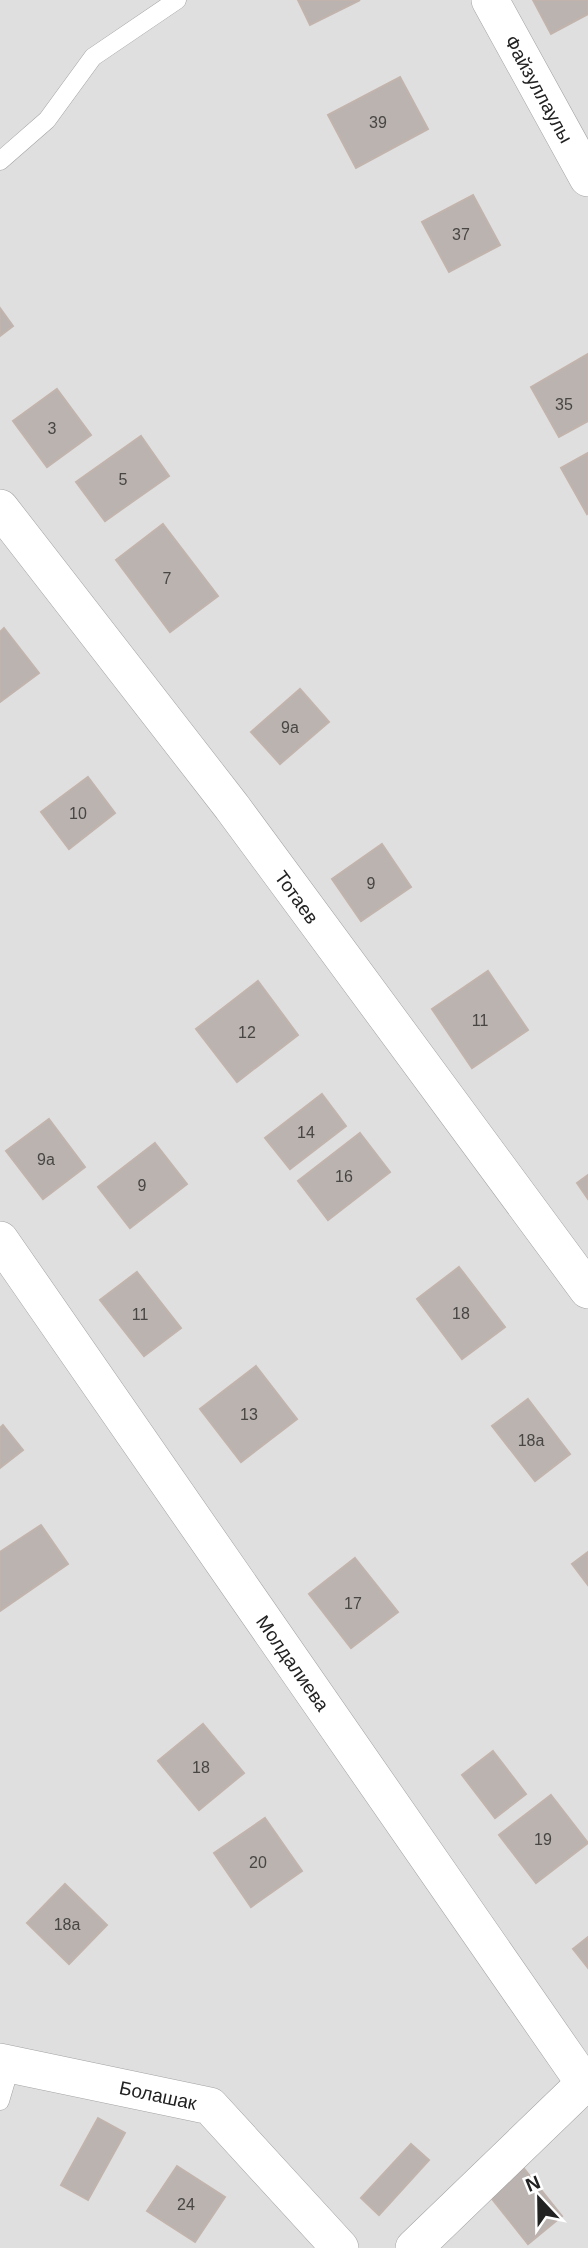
<svg xmlns="http://www.w3.org/2000/svg" width="588" height="2248" viewBox="0 0 588 2248" font-family="Helvetica,sans-serif">
	<rect width="100%" height="100%" fill="#f1eeea"/>
	<rect fill="#e0dfdf" x="0" y="0" width="588" height="2248"/>
	<g fill="#bab3af" stroke="#c2b4ad" stroke-width="2">
		<path d="M298,0H360L310,25Z"/>
		<path d="M533,0H588V14L551,34Z"/>
		<path d="M400,77L428,129L356,168L328,115Z"/>
		<path d="M473,195L500,245L449,272L422,222Z"/>
		<path d="M0,308L13,326L0,336Z"/>
		<path d="M588,354V421L559,437L531,387Z"/>
		<path d="M57,389L91,435L47,467L13,421Z"/>
		<path d="M141,436L169,476L105,521L76,482Z"/>
		<path d="M588,453V513L587,514L561,468Z"/>
		<path d="M163,524L218,596L170,632L116,560Z"/>
		<path d="M4,628L39,673L0,702V632Z"/>
		<path d="M300,689L329,722L280,764L251,732Z"/>
		<path d="M88,777L115,813L69,849L41,812Z"/>
		<path d="M382,844L411,887L361,921L332,879Z"/>
		<path d="M488,971L528,1030L472,1068L432,1009Z"/>
		<path d="M258,981L298,1035L237,1082L196,1029Z"/>
		<path d="M322,1094L346,1126L290,1169L265,1138Z"/>
		<path d="M49,1119L85,1167L43,1199L6,1151Z"/>
		<path d="M360,1133L390,1172L328,1220L298,1181Z"/>
		<path d="M155,1143L187,1184L130,1228L98,1187Z"/>
		<path d="M588,1175V1199L577,1183Z"/>
		<path d="M459,1267L505,1327L462,1359L417,1299Z"/>
		<path d="M137,1272L181,1328L144,1356L100,1300Z"/>
		<path d="M256,1366L297,1419L241,1462L200,1409Z"/>
		<path d="M528,1399L570,1454L535,1481L492,1426Z"/>
		<path d="M3,1425L23,1450L0,1468V1428Z"/>
		<path d="M41,1525L68,1564L0,1611V1552Z"/>
		<path d="M588,1552V1585L572,1564Z"/>
		<path d="M355,1558L398,1612L351,1648L309,1594Z"/>
		<path d="M203,1724L244,1773L199,1810L158,1761Z"/>
		<path d="M493,1751L526,1794L495,1818L462,1775Z"/>
		<path d="M551,1795L588,1843L536,1883L499,1835Z"/>
		<path d="M265,1818L302,1871L251,1907L214,1853Z"/>
		<path d="M65,1884L107,1925L69,1964L27,1923Z"/>
		<path d="M588,1937V1968L573,1949Z"/>
		<path d="M98,2118L125,2133L88,2200L61,2185Z"/>
		<path d="M411,2144L429,2160L379,2215L361,2198Z"/>
		<path d="M177,2166L225,2197L195,2242L147,2211Z"/>
		<path d="M522,2166L562,2216L528,2244L488,2194Z"/>
	</g>
	<g fill="none" stroke-linecap="round" stroke-linejoin="round">
		<defs>
			<g id="lane">
				<path d="M0,161L47,120L93,57L177,0"/>
				<path d="M0,2101L11,2064"/>
			</g>
			<g id="street">
				<path d="M490,0L588,178"/>
				<path d="M0,508L232,807L588,1290"/>
				<path d="M0,1240L576,2071L588,2084"/>
				<path d="M0,2062L210,2106L340,2248"/>
				<path d="M414,2248L586,2082"/>
			</g>
		</defs>
		<use href="#lane" stroke="#a3a3a3" stroke-width="19"/>
		<use href="#street" stroke="#a3a3a3" stroke-width="38"/>
		<use href="#lane" stroke="#fff" stroke-width="18"/>
		<use href="#street" stroke="#fff" stroke-width="37"/>
	</g>
	<g text-anchor="middle" stroke-width="5" stroke-linejoin="round" paint-order="stroke">
		<g font-size="16" fill="#484645">
			<text x="378" y="128">39</text>
			<text x="461" y="240">37</text>
			<text x="564" y="410">35</text>
			<text x="52" y="434">3</text>
			<text x="123" y="485">5</text>
			<text x="167" y="584">7</text>
			<text x="290" y="733">9а</text>
			<text x="78" y="819">10</text>
			<text x="371" y="889">9</text>
			<text x="480" y="1026">11</text>
			<text x="247" y="1038">12</text>
			<text x="306" y="1138">14</text>
			<text x="46" y="1165">9а</text>
			<text x="344" y="1182">16</text>
			<text x="142" y="1191">9</text>
			<text x="461" y="1319">18</text>
			<text x="140" y="1320">11</text>
			<text x="249" y="1420">13</text>
			<text x="531" y="1446">18а</text>
			<text x="353" y="1609">17</text>
			<text x="201" y="1773">18</text>
			<text x="543" y="1845">19</text>
			<text x="258" y="1868">20</text>
			<text x="67" y="1930">18а</text>
			<text x="186" y="2210">24</text>
		</g>
		<g font-size="19" fill="#222" stroke="#fff">
			<text transform="translate(539 89) rotate(61)" y="7">Файзуллаулы</text>
			<text transform="translate(297 897) rotate(54)" y="7">Тотаев</text>
			<text transform="translate(293 1663) rotate(55)" y="7">Молдалиева</text>
			<text transform="translate(158 2095) rotate(12)" y="7">Болашак</text>
		</g>
	</g>
	<g transform="translate(539 2199) rotate(338)" stroke="#ffffff" stroke-width="5" paint-order="stroke">
	<path d="M0-5L12 26L0 18L-12 26Z" fill="#222222"/>
	<text y="-10" font-size="19" font-weight="bold" text-anchor="middle" fill="#222222">N</text>
	</g>
</svg>
